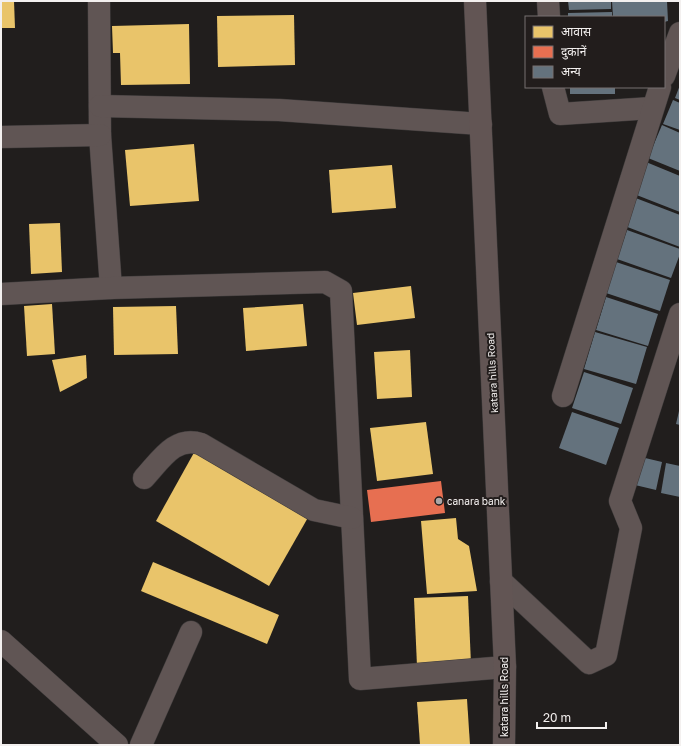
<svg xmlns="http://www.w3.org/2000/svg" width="681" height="746" viewBox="0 0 681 746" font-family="'Golos Text','Noto Sans Devanagari',sans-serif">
	<rect width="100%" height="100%" fill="#211e1d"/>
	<g fill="#e9c46a">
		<path d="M1,1H14L15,28H1Z"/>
		<path d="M294,15L295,65L218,67L217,16Z"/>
		<path d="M189,24L190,84L121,85L120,53H113L112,26Z"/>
		<path d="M194,144L199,201L130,206L125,150Z"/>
		<path d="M392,165L396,208L332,213L329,170Z"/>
		<path d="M60,223L62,272L31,274L29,224Z"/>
		<path d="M411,286L415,318L357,325L353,293Z"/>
		<path d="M52,304L55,354L27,356L24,306Z"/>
		<path d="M303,304L307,346L246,351L243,308Z"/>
		<path d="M176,306L178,354L114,355L113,307Z"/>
		<path d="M410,350L412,397L377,399L374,352Z"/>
		<path d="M86,355L87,378L60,392L52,360Z"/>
		<path d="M426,422L433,474L377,481L370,428Z"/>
		<path d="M196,449L310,514L269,586L156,521Z"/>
		<path d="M456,518L458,539L469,546L477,591L427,594L421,521Z"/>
		<path d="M153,562L279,615L267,644L141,591Z"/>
		<path d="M468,596L471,664L417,666L414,598Z"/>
		<path d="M467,699L470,745H420L417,702Z"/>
	</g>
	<path fill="#e76f51" d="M441,481L445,513L371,522L367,490Z"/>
	<g fill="#64727d">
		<path d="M568,1H611V9L569,10Z"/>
		<path d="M612,1H667L668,21L664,22V17H613Z"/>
		<path d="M612,12V17H568V13Z"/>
		<path d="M680,85V100L675,98Z"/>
		<rect x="570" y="87" width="45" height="7"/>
		<path d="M673,100L680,103V130L663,124Z"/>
		<path d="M662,125L680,133V171L648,158Z"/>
		<path d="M646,162L680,176V212L634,194Z"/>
		<path d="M633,197L680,215V247L622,225Z"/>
		<path d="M627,230L680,249V254L671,278L617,259Z"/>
		<path d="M616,262L670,280L660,311L606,293Z"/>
		<path d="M606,297L658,314L648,346L596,330Z"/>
		<path d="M595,332L647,347L636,384L584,369Z"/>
		<path d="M584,372L633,388L621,424L572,408Z"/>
		<path d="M679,411H680V425L676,424Z"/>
		<path d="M572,412L619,428L606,465L559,448Z"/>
		<path d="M641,457L662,462L656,490L635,485Z"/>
		<path d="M666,463L680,466V497L661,493Z"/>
	</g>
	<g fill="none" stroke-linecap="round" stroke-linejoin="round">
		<defs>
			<g id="minor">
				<path d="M99,1L100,135L111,288"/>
				<path d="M548,1L549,17"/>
				<path d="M664,76L680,33"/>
				<path d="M553,87L560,114L652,108"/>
				<path d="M100,106L279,110L481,124"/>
				<path d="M1,137L100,135"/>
				<path d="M1,294L111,288L325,282L341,291L360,679L505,667"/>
				<path d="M563,396L660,87"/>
				<path d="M144,478C160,461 175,435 201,444L314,510L352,518"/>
				<path d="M501,581L589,663L606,655L631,528L620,501L680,314"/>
				<path d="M1,641L117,745"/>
				<path d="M141,745L191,632"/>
			</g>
			<path id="major" d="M475,1L505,667L504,745"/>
		</defs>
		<use href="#minor" stroke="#3e3b3b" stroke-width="23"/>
		<use href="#major" stroke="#3e3b3b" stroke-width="23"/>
		<use href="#minor" stroke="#605554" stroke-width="22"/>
		<use href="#major" stroke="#625554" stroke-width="22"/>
	</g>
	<circle fill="#aaa6a6" stroke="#221d1c" stroke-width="1.5" cx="439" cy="501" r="4"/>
	<g text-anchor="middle" stroke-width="4" stroke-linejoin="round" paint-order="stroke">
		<g font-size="10" fill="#f3f0ef" stroke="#221d1c">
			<text transform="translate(492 373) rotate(-93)" y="4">katara hills Road</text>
			<text transform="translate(504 697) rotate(-90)" y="4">katara hills Road</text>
		</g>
		<g font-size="10" fill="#f3f0ef" stroke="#221d1c" text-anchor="start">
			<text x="447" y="505">canara bank</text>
		</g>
	</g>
	<rect width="681" height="746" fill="none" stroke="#f3f0ef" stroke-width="4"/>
	<rect x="525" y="16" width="140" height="72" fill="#221d1c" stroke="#767170"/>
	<rect x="533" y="26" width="20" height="12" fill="#e9c46a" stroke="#767170"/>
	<text x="561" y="36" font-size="12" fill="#f3f0ef">आवास</text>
	<rect x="533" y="46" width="20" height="12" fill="#e76f51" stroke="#767170"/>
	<text x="561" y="56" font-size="12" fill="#f3f0ef">दुकानें</text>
	<rect x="533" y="66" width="20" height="12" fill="#64727d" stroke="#767170"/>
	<text x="561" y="76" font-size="12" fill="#f3f0ef">अन्य</text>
	<path d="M537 722v6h69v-6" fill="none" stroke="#f3f0ef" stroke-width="2"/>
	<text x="543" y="722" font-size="12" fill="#f3f0ef" stroke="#221d1c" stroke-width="3" paint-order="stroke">20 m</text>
</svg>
